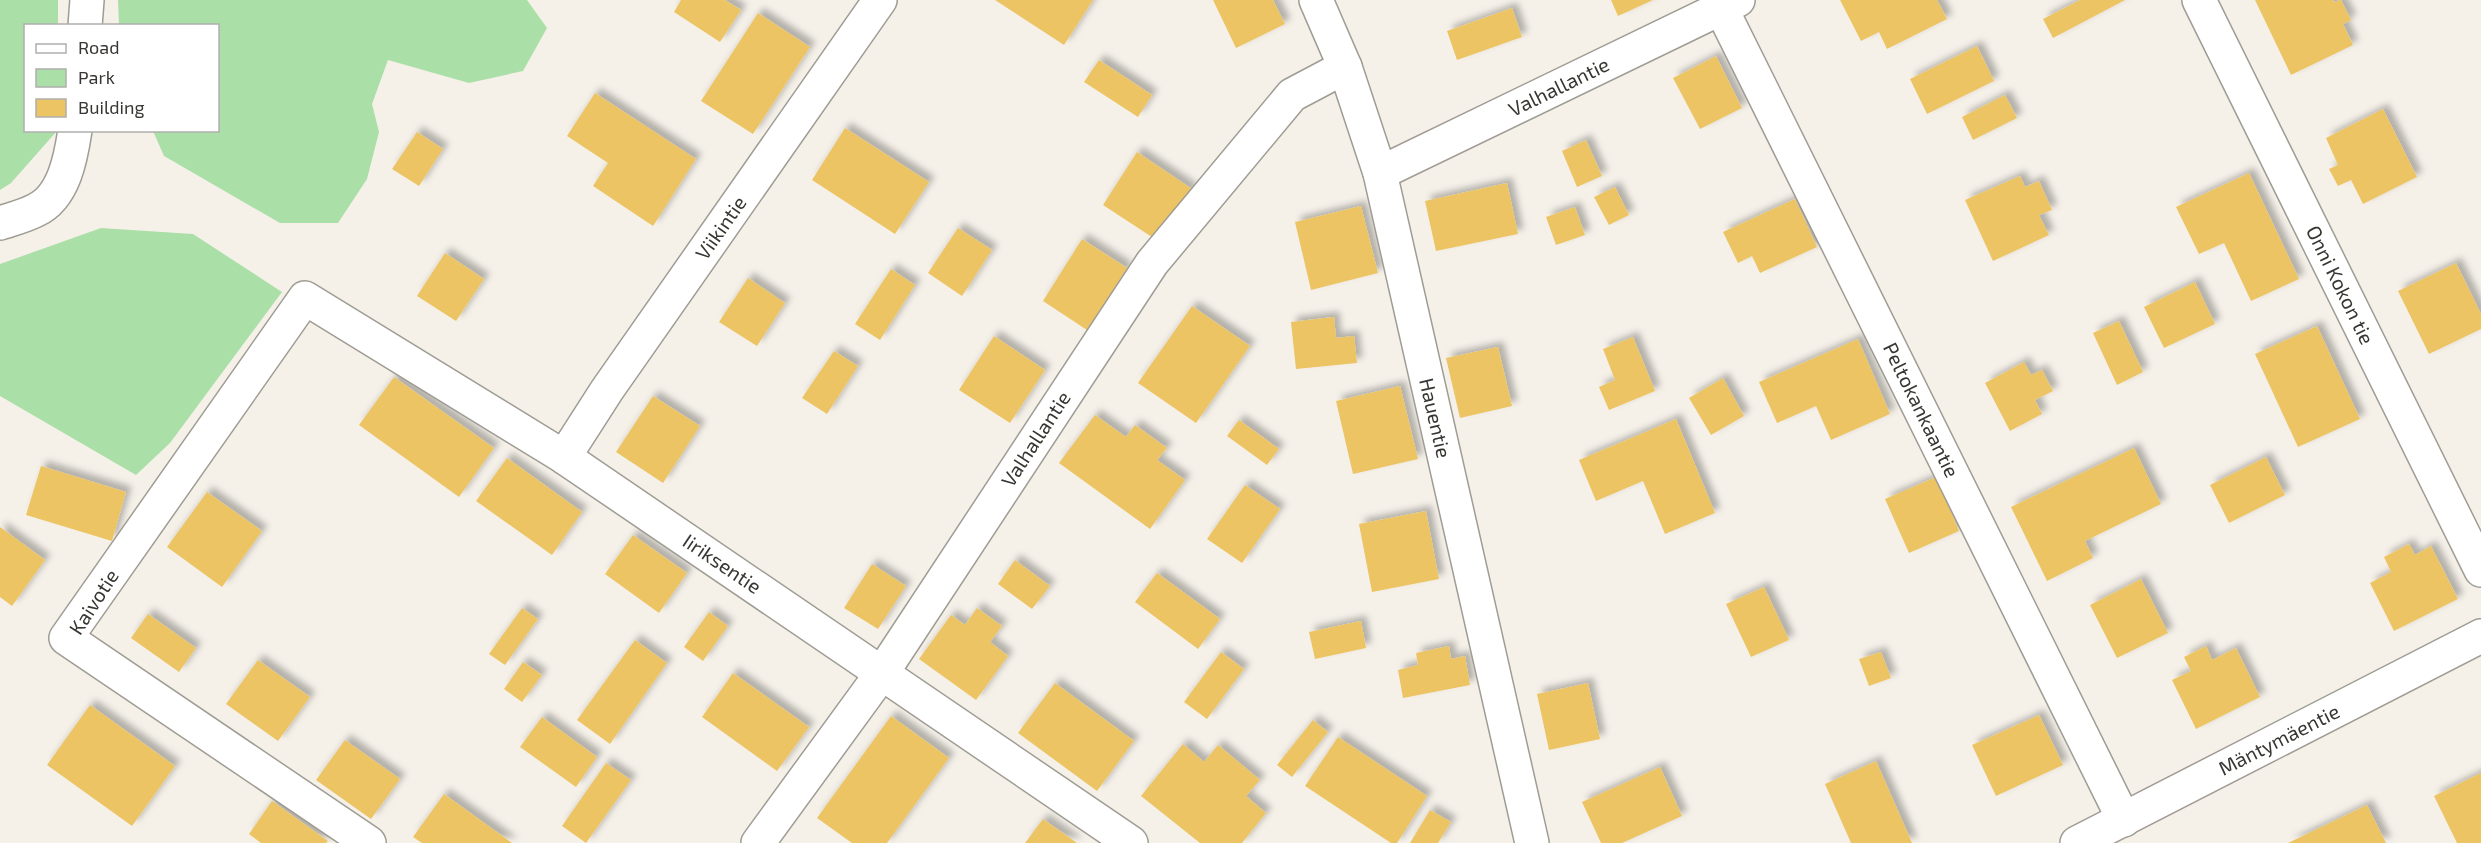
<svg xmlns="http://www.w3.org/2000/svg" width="2481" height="843" viewBox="0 0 2481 843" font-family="'Exo 2',sans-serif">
	<defs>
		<filter id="shadow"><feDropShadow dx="5.5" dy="-5.5" stdDeviation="3" flood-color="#0004"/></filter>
	</defs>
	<rect width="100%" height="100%" fill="#f5f1e9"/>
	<g fill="#abdfa8">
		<path d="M0,0H58V25L26,26V130L56,132L11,183L0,190Z"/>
		<path d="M118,0H527L547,28L523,71L469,83L388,60L372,104L379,132L367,179L338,223H280L164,156L153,131L218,130V26L119,25Z"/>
		<path d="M101,228L193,234L282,292L170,443L136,475L0,396V264Z"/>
	</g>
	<g fill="#edc463" filter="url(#shadow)">
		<path d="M681,0H725L741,10L720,42L674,12Z"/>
		<path d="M995,0H1093L1064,45Z"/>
		<path d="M1213,0H1273L1285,24L1236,48Z"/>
		<path d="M1611,0H1653L1618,16Z"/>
		<path d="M1840,0H1937L1947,19L1887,49L1879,32L1861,41Z"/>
		<path d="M2080,0H2125L2053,38L2043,19Z"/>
		<path d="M2255,0H2333L2334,2L2341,0L2351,20L2343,24L2353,45L2291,75Z"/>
		<path d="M1512,8L1522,37L1457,60L1447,31Z"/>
		<path d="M758,13L810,47L753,134L701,101Z"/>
		<path d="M1977,46L1994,81L1927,114L1910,79Z"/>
		<path d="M1716,56L1742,108L1700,129L1673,78Z"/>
		<path d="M1099,60L1152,95L1138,117L1084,82Z"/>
		<path d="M595,93L696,159L653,226L593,186L608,163L567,136Z"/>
		<path d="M2005,95L2017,118L1973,140L1962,117Z"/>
		<path d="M2383,109L2417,177L2363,204L2351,180L2338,186L2329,169L2338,165L2326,138Z"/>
		<path d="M845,128L929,182L895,234L812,180Z"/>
		<path d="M417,132L443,149L419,186L392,169Z"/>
		<path d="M1586,140L1602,176L1577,187L1562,151Z"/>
		<path d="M1137,152L1192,189L1158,241L1103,205Z"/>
		<path d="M2249,173L2299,279L2251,301L2224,243L2199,254L2176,207Z"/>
		<path d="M2020,176L2025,187L2039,181L2052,210L2039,215L2049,235L1993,261L1965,200Z"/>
		<path d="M1507,183L1518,234L1436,251L1425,201Z"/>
		<path d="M1615,187L1629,215L1609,225L1594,197Z"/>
		<path d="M1795,199L1817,247L1760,273L1752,256L1738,263L1723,232Z"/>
		<path d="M1361,206L1378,273L1311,290L1295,222Z"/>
		<path d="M1575,207L1585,235L1556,245L1546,217Z"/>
		<path d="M958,228L992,250L962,296L928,273Z"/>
		<path d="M1082,239L1127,268L1087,330L1043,301Z"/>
		<path d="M445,253L484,279L456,321L417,296Z"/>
		<path d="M2456,263L2481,314V329L2429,354L2398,291Z"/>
		<path d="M891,269L915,285L880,340L855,324Z"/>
		<path d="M748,278L785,303L757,346L719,322Z"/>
		<path d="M2195,282L2215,324L2164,348L2144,307Z"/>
		<path d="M1192,306L1250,346L1196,423L1138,383Z"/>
		<path d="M1334,317L1336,338L1354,336L1357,363L1296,369L1291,322Z"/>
		<path d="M2119,321L2143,372L2117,385L2093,333Z"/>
		<path d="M2317,326L2360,419L2298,447L2255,354Z"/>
		<path d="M994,336L1045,370L1010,423L959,390Z"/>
		<path d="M1633,337L1655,391L1609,410L1599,387L1615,380L1603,349Z"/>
		<path d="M1858,339L1890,414L1831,440L1816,406L1777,423L1759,382Z"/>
		<path d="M1498,347L1512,406L1460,418L1446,358Z"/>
		<path d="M834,351L858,366L827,414L802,398Z"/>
		<path d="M2024,362L2031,375L2042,370L2053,391L2035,400L2042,414L2010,431L1985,383Z"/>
		<path d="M394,377L494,448L459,497L359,425Z"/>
		<path d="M1723,378L1744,416L1711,435L1689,398Z"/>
		<path d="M1400,386L1418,459L1353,474L1336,401Z"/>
		<path d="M653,396L700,426L663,483L616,452Z"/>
		<path d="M1095,415L1126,437L1135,425L1167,448L1157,460L1185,480L1150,529L1059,463Z"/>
		<path d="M1676,419L1715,513L1665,534L1643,481L1596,501L1579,460Z"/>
		<path d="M1239,420L1279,449L1267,465L1227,436Z"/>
		<path d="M2134,448L2161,504L2085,541L2093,558L2047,581L2011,507Z"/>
		<path d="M2266,457L2285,495L2229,523L2210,485Z"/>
		<path d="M507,458L582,512L552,555L476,501Z"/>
		<path d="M41,466L126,492L112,541L26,515Z"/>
		<path d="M1936,477L1959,531L1909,553L1885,499Z"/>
		<path d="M1245,485L1280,509L1242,563L1207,539Z"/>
		<path d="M207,492L262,531L222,587L167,547Z"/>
		<path d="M1426,511L1439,579L1372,592L1359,524Z"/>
		<path d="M0,527L45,560L12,606L0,597Z"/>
		<path d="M633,535L687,573L659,613L605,574Z"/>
		<path d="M2409,544L2415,555L2431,546L2458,599L2394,631L2370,583L2391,572L2384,557Z"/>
		<path d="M1015,560L1050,586L1032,609L998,584Z"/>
		<path d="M872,564L906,586L878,629L844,608Z"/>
		<path d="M1157,573L1220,619L1198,649L1135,602Z"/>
		<path d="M2141,579L2168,633L2117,658L2090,605Z"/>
		<path d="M1764,587L1789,640L1751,657L1726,604Z"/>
		<path d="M522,608L538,619L505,665L489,654Z"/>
		<path d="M977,608L1002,626L990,642L1008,656L976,700L919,659L951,615L965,625Z"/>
		<path d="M709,612L728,626L703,661L684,647Z"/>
		<path d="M148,614L196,648L179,672L131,638Z"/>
		<path d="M1361,621L1366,648L1315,659L1309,632Z"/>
		<path d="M635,640L667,663L610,744L577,720Z"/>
		<path d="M1449,646L1451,659L1465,656L1470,685L1403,698L1398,670L1418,665L1416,653Z"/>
		<path d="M2206,646L2212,660L2236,648L2260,697L2196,729L2172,680L2191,671L2184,657Z"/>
		<path d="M1221,652L1244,669L1207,719L1184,702Z"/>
		<path d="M1881,652L1891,678L1869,686L1859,659Z"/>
		<path d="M258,660L310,697L278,741L226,704Z"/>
		<path d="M523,662L542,675L522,702L504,689Z"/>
		<path d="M733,673L809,727L777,771L702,717Z"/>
		<path d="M1055,683L1134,741L1097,791L1018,733Z"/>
		<path d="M1588,683L1600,739L1549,750L1537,694Z"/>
		<path d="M90,705L175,766L132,826L47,765Z"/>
		<path d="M2039,715L2063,765L1996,796L1972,745Z"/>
		<path d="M891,716L949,758L887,843H852L817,818Z"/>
		<path d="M542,717L597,757L576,787L520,747Z"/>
		<path d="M1313,720L1328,732L1292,777L1277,765Z"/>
		<path d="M1338,737L1427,796L1397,843H1391L1305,786Z"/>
		<path d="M345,740L400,779L371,819L316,780Z"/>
		<path d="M1183,744L1204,762L1218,745L1260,780L1246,796L1266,813L1242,843H1200L1141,796Z"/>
		<path d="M1876,761L1912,843H1851L1825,784Z"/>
		<path d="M606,763L631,780L586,843L562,826Z"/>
		<path d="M1660,767L1682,816L1622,843H1601L1582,802Z"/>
		<path d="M2481,773V843H2457L2434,796Z"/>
		<path d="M444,794L512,843H422L413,837Z"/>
		<path d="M272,801L328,841L326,843H261L249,834Z"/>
		<path d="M2367,805L2386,843H2288Z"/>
		<path d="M1430,810L1451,822L1438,843H1410Z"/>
		<path d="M1043,819L1077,843H1025Z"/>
	</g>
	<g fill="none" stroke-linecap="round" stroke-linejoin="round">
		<defs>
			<g id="minor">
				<path d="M1316,0L1345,67L1380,173L1532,843"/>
				<path d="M1717,0L2124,820"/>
				<path d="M2199,0L2481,570"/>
				<path d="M85,26L87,0"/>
				<path d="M1380,173L1738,0"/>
				<path d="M0,223C12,219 25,216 36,210C64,197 71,157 75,130"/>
				<path d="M564,457L607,390L880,0"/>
				<path d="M369,843L66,638L305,298L564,457L1131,843"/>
				<path d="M758,843L882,673L1152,263L1292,95L1345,67"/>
				<path d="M2077,843L2481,636"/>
			</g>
		</defs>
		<use href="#minor" stroke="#9f9c94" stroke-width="36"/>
		<use href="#minor" stroke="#fff" stroke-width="33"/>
	</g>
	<g text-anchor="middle" stroke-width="5" stroke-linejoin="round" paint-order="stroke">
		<g font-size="20" fill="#373632" stroke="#fff">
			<text transform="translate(1559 87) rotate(-26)" y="7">Valhallantie</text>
			<text transform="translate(721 228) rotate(-55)" y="7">Viikintie</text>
			<text transform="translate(2340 285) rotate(64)" y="7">Onni Kokon tie</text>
			<text transform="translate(1921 410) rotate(64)" y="7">Peltokankaantie</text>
			<text transform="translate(1435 418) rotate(77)" y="7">Hauentie</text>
			<text transform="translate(1036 439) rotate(-57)" y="7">Valhallantie</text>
			<text transform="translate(722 564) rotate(34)" y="7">Iiriksentie</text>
			<text transform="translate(94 602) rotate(-57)" y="7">Kaivotie</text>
			<text transform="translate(2279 740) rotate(-27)" y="7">Mäntymäentie</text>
		</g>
	</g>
	<rect x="24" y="24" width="195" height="108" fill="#ffffff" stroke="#afafad" stroke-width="1.5"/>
	<rect x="36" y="44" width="30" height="9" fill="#ffffff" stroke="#afafad" stroke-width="1.5"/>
	<text x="78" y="54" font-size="18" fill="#373632">Road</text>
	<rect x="36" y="69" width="30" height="18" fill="#abdfa8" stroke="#afafad" stroke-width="1.5"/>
	<text x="78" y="84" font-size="18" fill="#373632">Park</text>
	<rect x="36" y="99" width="30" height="18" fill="#edc463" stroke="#afafad" stroke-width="1.5"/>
	<text x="78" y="114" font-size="18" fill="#373632">Building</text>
</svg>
